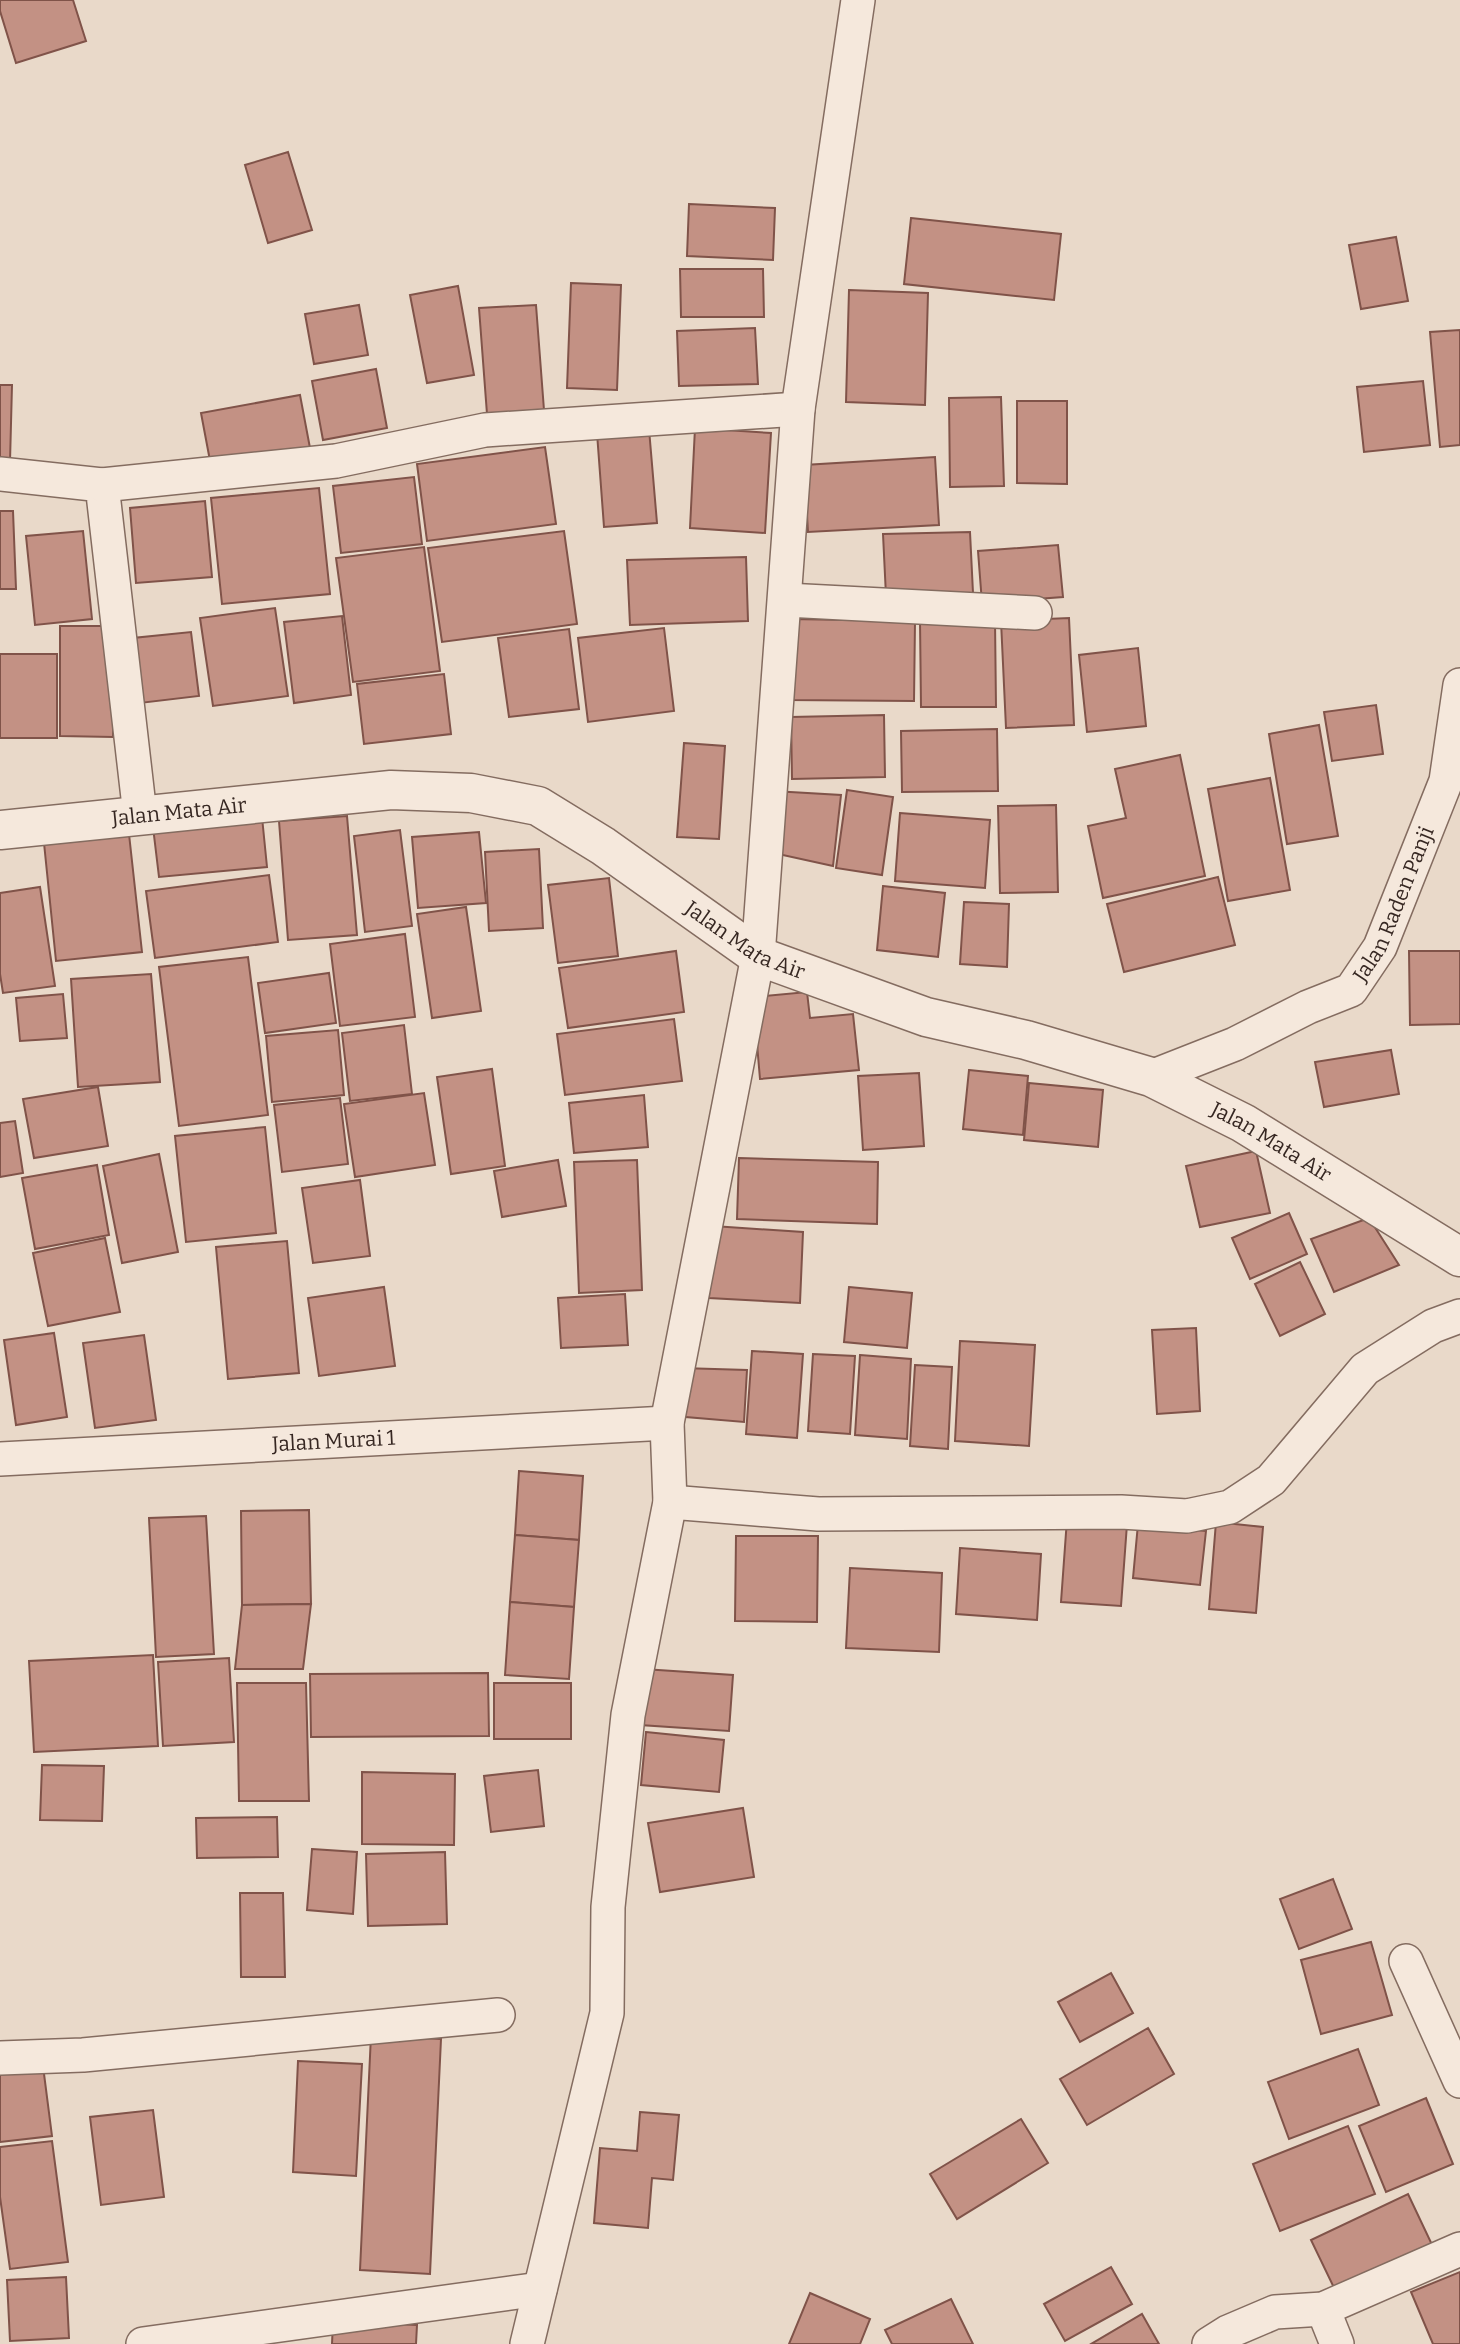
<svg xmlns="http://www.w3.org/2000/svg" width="1460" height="2344" viewBox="0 0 1460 2344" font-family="Bitter,serif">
	<rect width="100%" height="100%" fill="#e9d9c9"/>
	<g fill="#c39184" stroke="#805349" stroke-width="2">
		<path d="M0,0H73L86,41L16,63L0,11Z"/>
		<path d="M288,152L312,230L268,243L245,165Z"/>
		<path d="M689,204L775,208L773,260L687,256Z"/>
		<path d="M911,218L1061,234L1054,300L904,284Z"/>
		<path d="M1396,237L1408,301L1361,309L1349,245Z"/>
		<path d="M680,269H763L764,317H681Z"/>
		<path d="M571,283L621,285L617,390L567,388Z"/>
		<path d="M458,286L474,375L427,383L410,295Z"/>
		<path d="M849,290L928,293L925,405L846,402Z"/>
		<path d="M359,305L368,355L314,364L305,314Z"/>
		<path d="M536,305L544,410L487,414L479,308Z"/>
		<path d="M755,328L758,384L679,386L677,331Z"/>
		<path d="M1460,330V445L1440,447L1430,332Z"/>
		<path d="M376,369L387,428L323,440L312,381Z"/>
		<path d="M1423,381L1430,445L1364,452L1357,387Z"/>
		<path d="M0,385H12L10,462L0,461Z"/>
		<path d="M300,395L310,448L211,466L201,413Z"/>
		<path d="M1001,397L1004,486L950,487L949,398Z"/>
		<path d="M1017,401H1067V484L1017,483Z"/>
		<path d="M695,428L771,433L765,533L690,528Z"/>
		<path d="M649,429L657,523L604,527L597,433Z"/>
		<path d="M545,447L556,524L427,541L417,464Z"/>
		<path d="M935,457L939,525L808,532L804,465Z"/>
		<path d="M414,477L422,544L341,553L333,486Z"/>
		<path d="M319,488L330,594L222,604L211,498Z"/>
		<path d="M205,501L212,577L136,583L130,508Z"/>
		<path d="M0,511H13L16,589H0Z"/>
		<path d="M83,531L92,619L35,625L26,536Z"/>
		<path d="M564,531L577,624L442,642L428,548Z"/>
		<path d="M970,532L973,593L886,596L883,534Z"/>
		<path d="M1058,545L1063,597L982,603L978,551Z"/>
		<path d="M424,547L440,671L353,682L336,558Z"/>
		<path d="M746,557L748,621L630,625L627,560Z"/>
		<path d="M275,608L288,696L213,706L200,618Z"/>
		<path d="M342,616L351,695L294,703L284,622Z"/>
		<path d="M1069,618L1074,725L1006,728L1001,621Z"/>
		<path d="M788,619L915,621L914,701L787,700Z"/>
		<path d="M995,620L996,707H921L920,621Z"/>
		<path d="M60,626H113V737L60,736Z"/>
		<path d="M664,628L674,711L588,722L578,638Z"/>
		<path d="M569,629L579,709L509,717L498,638Z"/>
		<path d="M191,632L199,696L140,703L133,638Z"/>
		<path d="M1138,648L1146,726L1087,732L1079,655Z"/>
		<rect x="0" y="654" width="57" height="84"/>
		<path d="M444,674L451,734L364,744L357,684Z"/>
		<path d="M1376,705L1383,754L1332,761L1324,712Z"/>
		<path d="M884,715L885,777L792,779L791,717Z"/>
		<path d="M1319,725L1338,836L1287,844L1269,734Z"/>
		<path d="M997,729L998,791L902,792L901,731Z"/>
		<path d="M684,743L725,746L719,839L677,837Z"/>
		<path d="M1180,755L1205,876L1103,898L1088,826L1126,818L1115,769Z"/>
		<path d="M1270,778L1290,890L1228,901L1208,789Z"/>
		<path d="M847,790L893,797L882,875L836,868Z"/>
		<path d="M773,791L841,795L833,866L769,852Z"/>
		<path d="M1056,805L1058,892L1000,893L998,806Z"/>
		<path d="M900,813L990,820L985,888L895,881Z"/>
		<path d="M347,816L357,935L288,940L279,821Z"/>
		<path d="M262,817L267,867L159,877L153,827Z"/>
		<path d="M400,830L412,926L365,932L354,836Z"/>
		<path d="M479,832L486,903L418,908L412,837Z"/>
		<path d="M129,834L142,952L56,961L44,843Z"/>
		<path d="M539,849L543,928L489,931L485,852Z"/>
		<path d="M269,875L278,942L155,958L146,891Z"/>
		<path d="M1218,877L1235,945L1124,972L1107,904Z"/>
		<path d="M609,878L618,956L558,963L548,885Z"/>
		<path d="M883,886L945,893L938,957L877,950Z"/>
		<path d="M40,887L55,986L3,993L0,974V893Z"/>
		<path d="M964,902L1009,904L1007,967L960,964Z"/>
		<path d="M466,907L481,1011L432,1018L417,914Z"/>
		<path d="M405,934L415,1017L340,1026L330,944Z"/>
		<path d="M676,951L684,1012L568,1028L559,968Z"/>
		<path d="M1409,951H1460V1024L1410,1025Z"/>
		<path d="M248,957L268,1115L179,1126L159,967Z"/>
		<path d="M329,973L336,1023L265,1033L258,983Z"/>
		<path d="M151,974L160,1082L78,1087L71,979Z"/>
		<path d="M807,992L810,1018L853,1014L859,1070L760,1079L753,997Z"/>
		<path d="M63,994L67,1038L20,1041L16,998Z"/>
		<path d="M674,1019L682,1081L565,1095L557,1034Z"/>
		<path d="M404,1025L412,1094L350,1101L342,1033Z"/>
		<path d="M338,1030L344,1095L272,1102L266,1036Z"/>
		<path d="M1391,1050L1399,1094L1324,1107L1315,1062Z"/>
		<path d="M492,1069L505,1166L451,1174L437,1077Z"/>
		<path d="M969,1070L1028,1076L1023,1135L963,1129Z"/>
		<path d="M919,1073L924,1146L863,1150L858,1076Z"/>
		<path d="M1029,1083L1103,1090L1098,1147L1024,1140Z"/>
		<path d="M98,1087L108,1146L34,1158L23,1099Z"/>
		<path d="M424,1093L435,1165L355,1177L344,1104Z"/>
		<path d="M644,1095L648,1147L574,1153L569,1103Z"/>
		<path d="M340,1098L348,1164L282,1172L274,1105Z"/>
		<path d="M15,1121L23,1173L0,1177V1123Z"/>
		<path d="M265,1127L276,1233L186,1242L175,1136Z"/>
		<path d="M1256,1151L1270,1213L1200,1227L1186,1166Z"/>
		<path d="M159,1154L178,1252L122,1263L103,1166Z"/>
		<path d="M739,1158L878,1162L877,1224L737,1219Z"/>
		<path d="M558,1160L566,1206L502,1217L494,1171Z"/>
		<path d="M637,1160L642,1290L579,1293L574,1162Z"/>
		<path d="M97,1165L109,1235L35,1249L22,1178Z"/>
		<path d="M360,1180L370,1256L313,1263L302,1188Z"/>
		<path d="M1289,1213L1307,1254L1250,1279L1232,1238Z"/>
		<path d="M1369,1218L1399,1265L1334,1292L1311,1239Z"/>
		<path d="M713,1226L803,1232L800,1303L709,1298Z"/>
		<path d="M105,1238L120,1312L48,1326L33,1253Z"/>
		<path d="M287,1241L299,1373L228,1379L216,1247Z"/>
		<path d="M1300,1262L1325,1314L1280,1336L1255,1284Z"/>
		<path d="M384,1287L395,1366L319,1376L308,1298Z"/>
		<path d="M849,1287L912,1293L907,1348L844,1342Z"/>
		<path d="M625,1294L628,1345L561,1348L558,1298Z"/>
		<path d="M1196,1328L1200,1411L1157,1414L1152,1330Z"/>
		<path d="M54,1333L67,1417L16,1425L4,1340Z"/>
		<path d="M144,1335L156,1420L95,1428L83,1343Z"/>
		<path d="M960,1341L1035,1345L1029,1446L955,1441Z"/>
		<path d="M752,1351L803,1354L797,1438L746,1434Z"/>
		<path d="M813,1354L855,1356L850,1434L808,1431Z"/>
		<path d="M860,1355L911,1359L907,1439L855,1435Z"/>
		<path d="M915,1365L952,1367L948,1449L910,1446Z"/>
		<path d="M681,1368L747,1370L744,1422L674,1416Z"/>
		<path d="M519,1471L583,1476L579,1540L515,1535Z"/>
		<path d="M309,1510L311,1604L242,1605L241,1511Z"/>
		<path d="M206,1516L214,1654L156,1657L149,1518Z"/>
		<path d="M1067,1519L1127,1524L1121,1606L1061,1602Z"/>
		<path d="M1216,1522L1263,1527L1256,1613L1209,1609Z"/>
		<path d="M1138,1524L1206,1531L1200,1585L1133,1578Z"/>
		<path d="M515,1535L579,1540L574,1607L510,1602Z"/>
		<path d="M736,1536H818L817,1622L735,1621Z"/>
		<path d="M960,1548L1041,1554L1037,1620L956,1614Z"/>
		<path d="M850,1568L942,1573L939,1652L846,1648Z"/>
		<path d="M510,1602L574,1607L569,1679L505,1675Z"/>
		<path d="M311,1604L303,1669H235L242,1605Z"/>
		<path d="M153,1655L158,1746L34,1752L29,1661Z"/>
		<path d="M229,1658L234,1742L163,1746L158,1662Z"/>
		<path d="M643,1669L733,1675L729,1731L640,1725Z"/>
		<path d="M488,1673L489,1736L311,1737L310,1674Z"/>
		<path d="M237,1683H306L309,1801H239Z"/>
		<rect x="494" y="1683" width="77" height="56"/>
		<path d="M646,1732L724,1740L719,1792L641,1785Z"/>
		<path d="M42,1765L104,1766L102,1821L40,1820Z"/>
		<path d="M538,1770L544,1826L491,1832L484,1776Z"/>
		<path d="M362,1772L455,1774L454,1845L362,1844Z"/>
		<path d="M743,1808L754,1877L660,1892L648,1823Z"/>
		<path d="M277,1817L278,1857L197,1858L196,1818Z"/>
		<path d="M312,1849L357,1852L353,1914L307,1910Z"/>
		<path d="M445,1852L447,1924L368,1926L366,1854Z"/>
		<path d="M1333,1879L1352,1929L1299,1949L1280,1899Z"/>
		<path d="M240,1893H283L285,1977H241Z"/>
		<path d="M1371,1942L1392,2015L1321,2034L1301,1960Z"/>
		<path d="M1111,1973L1133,2013L1080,2042L1058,2002Z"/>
		<path d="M1148,2028L1174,2074L1087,2125L1060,2079Z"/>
		<path d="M371,2035L441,2039L430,2274L360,2270Z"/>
		<path d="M1358,2049L1379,2105L1289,2139L1268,2082Z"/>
		<path d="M298,2061L362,2064L356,2176L293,2172Z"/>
		<path d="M43,2066L52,2136L0,2142V2071Z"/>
		<path d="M1426,2098L1453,2164L1386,2192L1359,2126Z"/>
		<path d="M153,2110L164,2197L101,2205L90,2117Z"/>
		<path d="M640,2112L679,2115L673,2180L652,2178L648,2228L594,2223L600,2148L637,2151Z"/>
		<path d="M1021,2119L1048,2163L957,2219L930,2174Z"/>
		<path d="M1348,2126L1375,2194L1280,2231L1253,2164Z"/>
		<path d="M52,2141L68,2262L10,2269L0,2197V2147Z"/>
		<path d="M1408,2194L1435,2251L1338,2296L1311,2240Z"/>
		<path d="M1111,2267L1132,2304L1065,2341L1044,2304Z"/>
		<path d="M1460,2272V2344H1433L1411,2292Z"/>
		<path d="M66,2277L69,2338L10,2341L7,2280Z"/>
		<path d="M810,2293L870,2319L860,2344H789Z"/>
		<path d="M951,2299L973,2344H892L885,2330Z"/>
		<path d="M1142,2314L1159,2344H1091Z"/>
		<path d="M333,2321L417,2325L416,2344H332Z"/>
	</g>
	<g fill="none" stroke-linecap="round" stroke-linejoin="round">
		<defs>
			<g id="minor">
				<path d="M0,474L102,485L140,815"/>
				<path d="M102,485L336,461L485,430L798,409"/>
				<path d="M786,600L1035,613"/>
				<path id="s1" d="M1151,1077L1235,1044L1308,1007L1351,990L1380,947L1446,781L1460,685"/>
				<path id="s2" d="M0,1459L667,1423"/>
				<path d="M670,1502L818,1514L1121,1512L1187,1516L1230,1507L1271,1480L1365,1369L1433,1326L1460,1316"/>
				<path d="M1406,1961L1460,2081"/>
				<path d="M0,2058L83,2055L498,2015"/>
				<path d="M1323,2309L1337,2344"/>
				<path d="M143,2344L540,2289"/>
				<path d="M527,2344L607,2013L608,1907L628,1715L670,1502L667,1423L758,956L798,409L858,0"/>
				<path d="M1209,2344L1228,2332L1275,2312L1323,2309L1460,2249"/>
			</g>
			<g id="tertiary">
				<path id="s3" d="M0,830L391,790L471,793L538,806L603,846L758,956L926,1017L1026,1040L1151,1077L1243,1123L1460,1257"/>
			</g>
		</defs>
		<use href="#minor" stroke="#846c60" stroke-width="36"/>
		<use href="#tertiary" stroke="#846c60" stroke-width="41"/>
		<use href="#minor" stroke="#f5e8dc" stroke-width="33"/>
		<use href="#tertiary" stroke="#f5e8dc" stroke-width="38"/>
	</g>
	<g text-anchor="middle" stroke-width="5" stroke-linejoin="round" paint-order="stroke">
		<g font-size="21" fill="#362722" stroke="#f2e5d8">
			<text dy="7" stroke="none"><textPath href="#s3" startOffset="180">Jalan Mata Air</textPath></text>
			<text dy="7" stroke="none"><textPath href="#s1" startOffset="315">Jalan Raden Panji</textPath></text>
			<text dy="7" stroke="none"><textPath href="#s3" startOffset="789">Jalan Mata Air</textPath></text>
			<text dy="7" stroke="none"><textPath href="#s3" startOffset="1356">Jalan Mata Air</textPath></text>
			<text dy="7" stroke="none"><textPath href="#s2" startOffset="334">Jalan Murai 1</textPath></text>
		</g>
	</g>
</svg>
